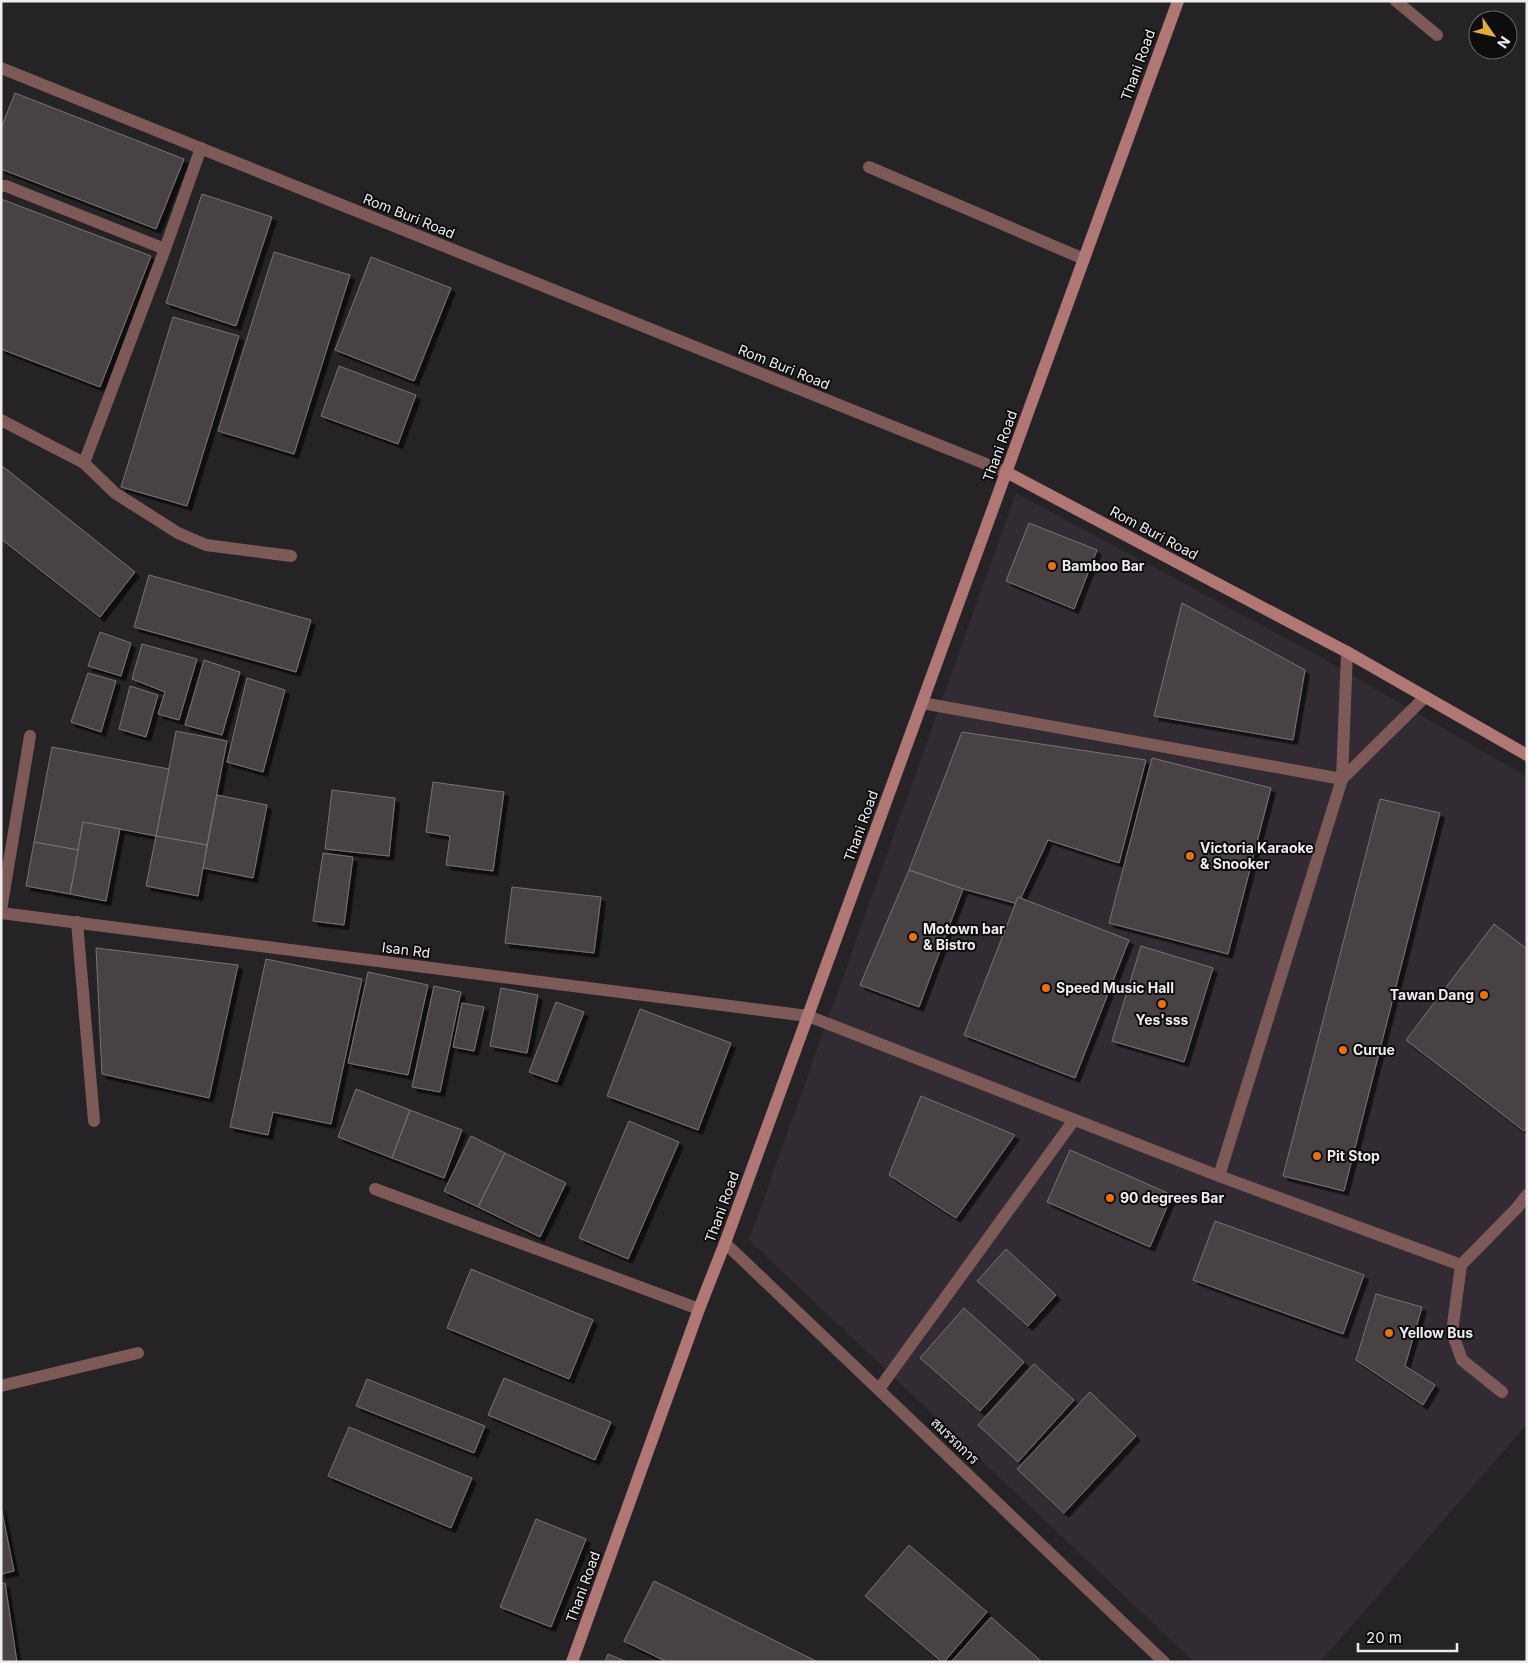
<svg xmlns="http://www.w3.org/2000/svg" width="1528" height="1663" viewBox="0 0 1528 1663" font-family="Inter,Sarabun,sans-serif">
	<defs>
		<filter id="shadow"><feDropShadow dx="4.5" dy="4.5" stdDeviation="0" flood-color="#0009"/></filter>
	</defs>
	<rect width="100%" height="100%" fill="#262326"/>
	<path fill="#322b33" d="M1016,493L1324,659L1527,777V1424L1320,1662H1194L749,1240Z"/>
	<g fill="#484345" stroke="#787274" filter="url(#shadow)">
		<path d="M15,93L184,159L156,229L1,169V128Z"/>
		<path d="M202,194L272,217L236,326L166,303Z"/>
		<path d="M1,199L151,256L100,387L1,349Z"/>
		<path d="M274,252L350,275L294,454L218,431Z"/>
		<path d="M371,257L451,288L414,381L335,350Z"/>
		<path d="M173,317L239,336L187,506L121,487Z"/>
		<path d="M339,366L416,395L398,444L321,416Z"/>
		<path d="M1,465L135,572L100,617L1,539Z"/>
		<path d="M1029,523L1097,550L1074,609L1006,581Z"/>
		<path d="M149,575L311,620L296,672L134,627Z"/>
		<path d="M1182,603L1305,670L1293,740L1154,716Z"/>
		<path d="M100,632L131,643L121,676L88,666Z"/>
		<path d="M142,644L197,659L179,720L158,714L165,692L132,679Z"/>
		<path d="M204,660L240,672L222,735L185,725Z"/>
		<path d="M88,673L116,681L101,732L71,722Z"/>
		<path d="M247,678L285,690L263,772L227,762Z"/>
		<path d="M130,686L158,695L146,737L119,729Z"/>
		<path d="M176,731L227,741L207,845L156,836Z"/>
		<path d="M962,732L1146,760L1119,863L1048,840L1018,904L963,889L909,870Z"/>
		<path d="M52,747L169,769L156,836L83,822L78,850L34,842Z"/>
		<path d="M1152,758L1271,788L1228,954L1109,923Z"/>
		<path d="M433,782L504,792L493,871L446,865L450,836L426,832Z"/>
		<path d="M332,790L395,798L389,856L325,849Z"/>
		<path d="M217,795L267,805L253,878L203,868Z"/>
		<path d="M1380,799L1440,813L1344,1191L1283,1176Z"/>
		<path d="M83,822L120,829L106,901L70,894Z"/>
		<path d="M156,836L207,845L198,896L146,886Z"/>
		<path d="M34,842L78,850L70,894L26,886Z"/>
		<path d="M323,853L353,857L344,925L313,921Z"/>
		<path d="M909,870L963,889L919,1007L860,985Z"/>
		<path d="M512,887L601,897L594,953L505,943Z"/>
		<path d="M1018,897L1129,940L1075,1078L964,1035Z"/>
		<path d="M1494,924L1527,949V1127L1524,1131L1406,1040Z"/>
		<path d="M1141,946L1213,968L1184,1062L1112,1041Z"/>
		<path d="M96,948L238,965L209,1098L102,1074Z"/>
		<path d="M266,959L362,979L331,1124L273,1112L268,1135L230,1127Z"/>
		<path d="M368,972L428,985L408,1075L348,1063Z"/>
		<path d="M434,986L461,992L440,1092L412,1087Z"/>
		<path d="M501,988L538,995L527,1053L490,1046Z"/>
		<path d="M556,1002L584,1012L557,1082L529,1072Z"/>
		<path d="M462,1003L484,1007L474,1051L453,1047Z"/>
		<path d="M640,1009L731,1043L698,1130L607,1096Z"/>
		<path d="M356,1089L410,1110L392,1158L338,1137Z"/>
		<path d="M921,1096L1015,1135L956,1218L889,1175Z"/>
		<path d="M410,1110L462,1130L444,1178L392,1158Z"/>
		<path d="M629,1121L679,1142L628,1259L579,1238Z"/>
		<path d="M471,1136L505,1153L478,1207L444,1191Z"/>
		<path d="M1070,1150L1172,1195L1150,1247L1047,1202Z"/>
		<path d="M505,1153L566,1183L540,1237L478,1207Z"/>
		<path d="M1215,1221L1364,1275L1343,1334L1193,1280Z"/>
		<path d="M1006,1249L1056,1295L1028,1326L977,1281Z"/>
		<path d="M471,1269L593,1320L569,1379L447,1328Z"/>
		<path d="M1376,1294L1422,1307L1405,1366L1435,1385L1423,1405L1356,1360Z"/>
		<path d="M964,1308L1024,1362L980,1411L920,1358Z"/>
		<path d="M1034,1364L1074,1400L1018,1462L978,1425Z"/>
		<path d="M504,1378L611,1422L595,1460L488,1415Z"/>
		<path d="M367,1379L485,1426L474,1453L356,1406Z"/>
		<path d="M1090,1392L1136,1436L1064,1513L1017,1469Z"/>
		<path d="M349,1427L472,1478L451,1528L328,1476Z"/>
		<path d="M1,1507L14,1571L1,1574Z"/>
		<path d="M536,1519L586,1539L551,1627L500,1607Z"/>
		<path d="M909,1545L987,1612L944,1662H942L865,1596Z"/>
		<path d="M654,1581L818,1662H667L624,1641Z"/>
		<path d="M5,1583L17,1662H1V1584Z"/>
		<path d="M991,1617L1042,1662H951Z"/>
		<path d="M608,1654L627,1662H605Z"/>
	</g>
	<g fill="none" stroke-linecap="round" stroke-linejoin="round">
		<g stroke="#7d5958" stroke-width="12">
			<path d="M1396,1L1437,35"/>
			<path d="M922,703L1342,779L1347,652"/>
			<path d="M808,1016L1219,1176L1461,1265L1517,1208L1527,1195"/>
			<path d="M1219,1176L1342,779L1425,697"/>
			<path d="M879,1389L1074,1120"/>
		</g>
		<g stroke="#7d5958" stroke-width="12">
			<path d="M1,68L1006,472"/>
			<path d="M201,148L165,249L84,463L115,493L178,533L206,545L291,556"/>
			<path d="M869,167L1084,259"/>
			<path d="M1,186H6L165,249"/>
			<path d="M1,420L84,463"/>
			<path d="M1,910L30,736"/>
			<path d="M1,913L808,1016"/>
			<path d="M77,922L94,1121"/>
			<path d="M375,1189L699,1309"/>
			<path d="M725,1243L1164,1662"/>
			<path d="M1461,1265L1452,1332L1462,1360L1502,1392"/>
			<path d="M1,1386L138,1353"/>
		</g>
		<g stroke="#b07775" stroke-width="12">
			<path d="M1006,472L1347,652L1527,755"/>
			<path d="M572,1662L699,1309L725,1243L1178,1"/>
		</g>
	</g>
	<g fill="#e8710a" stroke="#0e0d0e" stroke-width="2">
		<circle cx="1052" cy="566" r="5"/>
		<circle cx="1190" cy="856" r="5"/>
		<circle cx="913" cy="937" r="5"/>
		<circle cx="1046" cy="988" r="5"/>
		<circle cx="1484" cy="995" r="5"/>
		<circle cx="1162" cy="1004" r="5"/>
		<circle cx="1343" cy="1050" r="5"/>
		<circle cx="1317" cy="1156" r="5"/>
		<circle cx="1110" cy="1198" r="5"/>
		<circle cx="1389" cy="1333" r="5"/>
	</g>
	<g text-anchor="middle" stroke-width="4" stroke-linejoin="round" paint-order="stroke">
		<g font-size="14" fill="#eeecee" stroke="#0e0d0e">
			<text transform="translate(1138 65) rotate(-70)" y="5">Thani Road</text>
			<text transform="translate(409 216) rotate(22)" y="5">Rom Buri Road</text>
			<text transform="translate(784 367) rotate(22)" y="5">Rom Buri Road</text>
			<text transform="translate(1000 446) rotate(-70)" y="5">Thani Road</text>
			<text transform="translate(1154 533) rotate(28)" y="5">Rom Buri Road</text>
			<text transform="translate(861 826) rotate(-70)" y="5">Thani Road</text>
			<text transform="translate(406 950) rotate(7)" y="5">Isan Rd</text>
			<text transform="translate(722 1207) rotate(-70)" y="5">Thani Road</text>
			<text transform="translate(955 1441) rotate(44)" y="5">สมรรถการ</text>
			<text transform="translate(583 1587) rotate(-70)" y="5">Thani Road</text>
		</g>
		<g font-size="14" font-weight="bold" fill="#eeecee" stroke="#0e0d0e" text-anchor="start">
			<text x="1062" y="571">Bamboo Bar</text>
			<text x="1200" y="853">Victoria Karaoke<tspan x="1200" dy="16">&amp; Snooker</tspan></text>
			<text x="923" y="934">Motown bar<tspan x="923" dy="16">&amp; Bistro</tspan></text>
			<text x="1056" y="993">Speed Music Hall</text>
			<text x="1474" y="1000" text-anchor="end">Tawan Dang</text>
			<text x="1162" y="1025" text-anchor="middle">Yes'sss</text>
			<text x="1353" y="1055">Curue</text>
			<text x="1327" y="1161">Pit Stop</text>
			<text x="1120" y="1203">90 degrees Bar</text>
			<text x="1399" y="1338">Yellow Bus</text>
		</g>
	</g>
	<rect width="1528" height="1663" fill="none" stroke="#eeecee" stroke-width="5"/>
	<g transform="translate(1493 35) rotate(124)"><circle r="24" fill="#0e0d0e" stroke="#686668"/>
	<path d="M0-4L9 19L0 12L-9 19Z" fill="#e3ae35"/>
	<text y="-8" font-size="14" font-weight="bold" text-anchor="middle" fill="#eeecee">N</text>
	</g>
	<path d="M1358 1643v8h99v-8" fill="none" stroke="#eeecee" stroke-width="2.5"/>
	<text x="1366" y="1643" font-size="15" fill="#eeecee" stroke="#0e0d0e" stroke-width="4" paint-order="stroke">20 m</text>
</svg>
